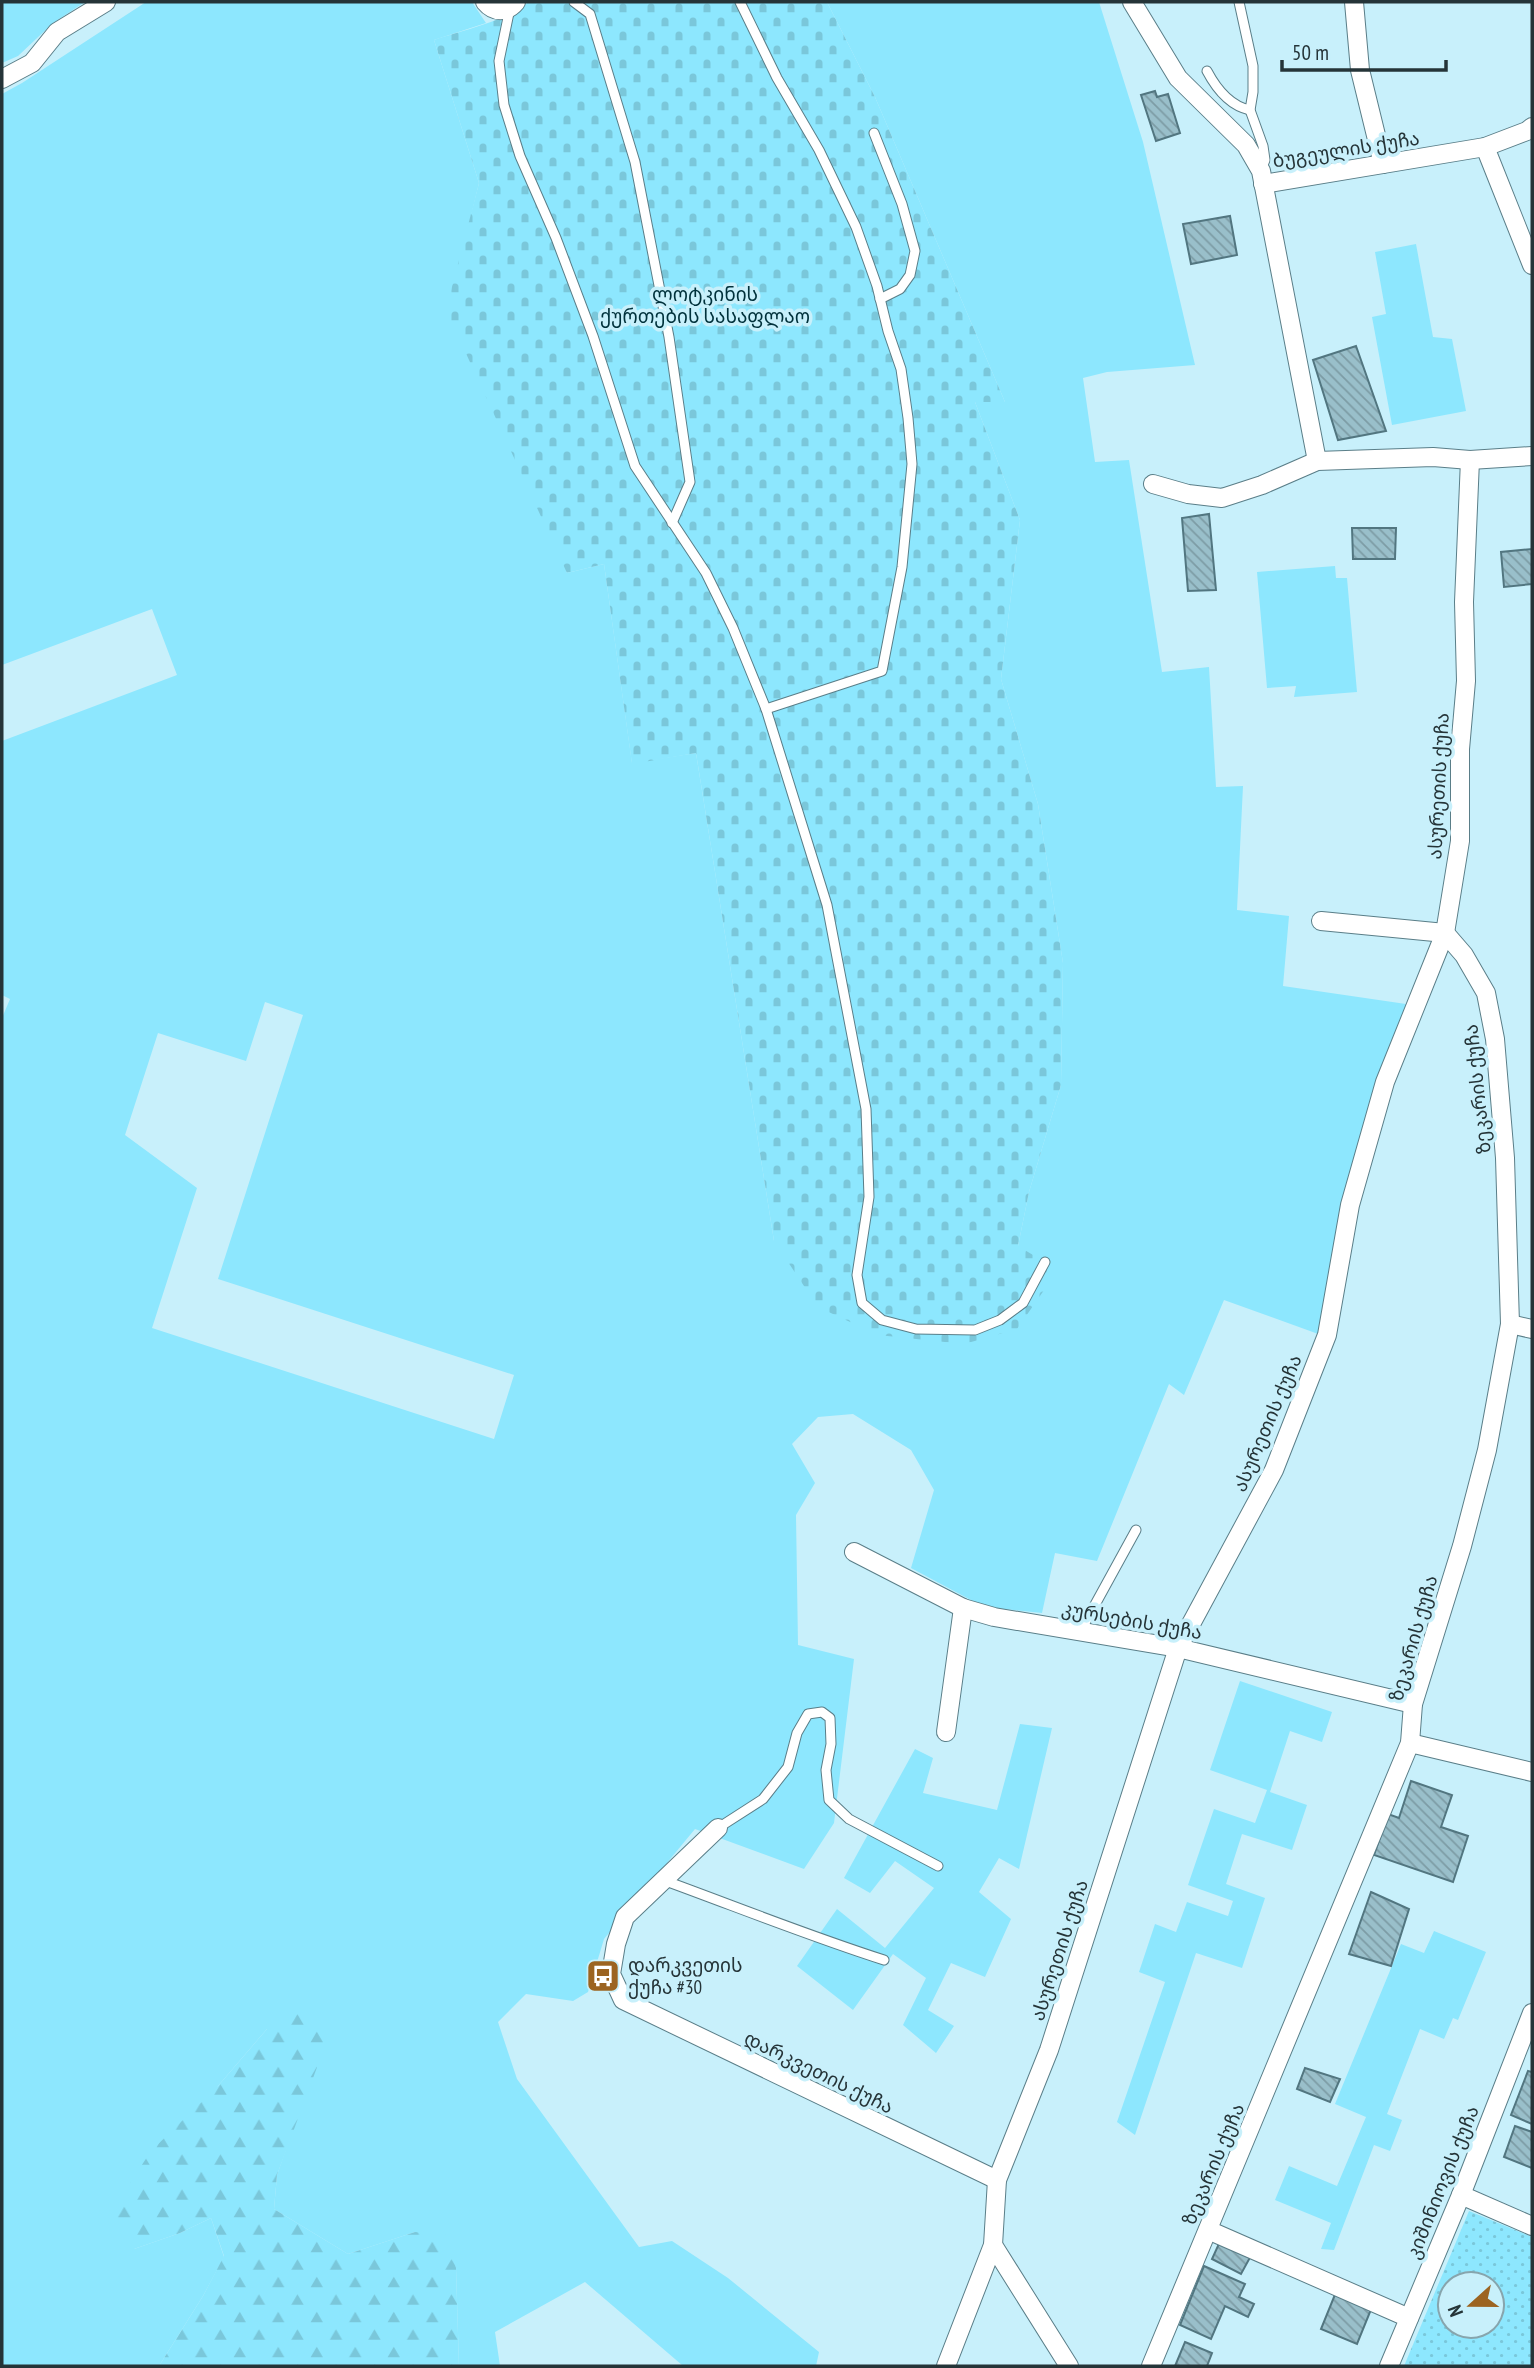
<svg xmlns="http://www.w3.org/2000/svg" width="1534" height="2368" viewBox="0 0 1534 2368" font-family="'PT Sans Narrow','Noto Sans Georgian',sans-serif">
	<defs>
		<pattern id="forest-firs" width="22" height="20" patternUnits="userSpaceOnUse" patternTransform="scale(1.75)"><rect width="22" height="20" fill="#8de7fe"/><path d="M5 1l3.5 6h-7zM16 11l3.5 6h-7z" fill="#7ac7da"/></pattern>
		<pattern id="cemetery-stones" width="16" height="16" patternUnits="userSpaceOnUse" patternTransform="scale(1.75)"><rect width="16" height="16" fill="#8de7fe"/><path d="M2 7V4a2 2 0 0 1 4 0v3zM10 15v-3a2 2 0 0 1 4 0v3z" fill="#7ac7da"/></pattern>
		<pattern id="park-dots" width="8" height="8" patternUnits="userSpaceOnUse" patternTransform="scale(1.75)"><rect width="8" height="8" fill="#8de7fe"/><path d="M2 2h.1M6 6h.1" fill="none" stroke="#7ac7da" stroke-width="1.8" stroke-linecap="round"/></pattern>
		<pattern id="building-back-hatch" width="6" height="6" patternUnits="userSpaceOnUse" patternTransform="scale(1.75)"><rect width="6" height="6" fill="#99bfca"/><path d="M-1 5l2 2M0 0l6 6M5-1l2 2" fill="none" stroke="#7d9ca5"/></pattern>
	</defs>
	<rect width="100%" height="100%" fill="#c8f0fb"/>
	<g fill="#8de7fe" fill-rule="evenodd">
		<path d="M2,2H85L53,23L18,56L2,63Z"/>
		<path d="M146,2H472L486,23L434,40L479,183L468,228L567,573L604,564L632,763L696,753L774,1241L1018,1246L1029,1192L1061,1085L1063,963L1038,804L1001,679L1020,520L975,402H1005L875,97L827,2H1099L1143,142L1195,365L1107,372L1083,378L1095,462L1129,460L1162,672L1209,667L1216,787L1243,786L1237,910L1289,916L1283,986L1406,1004L1368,1108L1346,1190L1321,1335L1224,1300L1184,1395L1169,1384L1097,1561L1055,1553L1042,1613L984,1607L911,1568L934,1490L911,1450L853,1414L818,1417L792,1444L815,1483L796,1515L798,1645L854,1659L834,1823L804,1869L695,1829L604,1939L588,1992L573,2001L526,1994L498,2022L517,2079L639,2247L672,2241L728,2278L819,2352L816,2366L682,2365L585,2282L495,2332L500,2366H459L456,2268L415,2232L348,2254L274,2209L277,2175L299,2112L267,2029L218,2086L134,2249L180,2233L211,2218L224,2257L203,2296L159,2366H2V1018L10,999L2,995V741L177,675L152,609L2,665V94L22,83ZM265,1002L303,1015L218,1279L514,1375L494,1439L152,1328L197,1188L125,1135L158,1033L246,1061Z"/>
		<path d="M1416,244L1433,337L1452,339L1466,411L1392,425L1372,317L1386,314L1375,252Z"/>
		<path d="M1335,566L1336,578H1347L1357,692L1294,697L1296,686L1267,688L1257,572Z"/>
		<path d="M1240,1681L1332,1712L1322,1742L1290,1731L1270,1792L1307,1805L1292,1850L1242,1834L1226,1884L1265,1898L1242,1968L1196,1953L1135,2135L1117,2122L1165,1982L1139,1972L1155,1924L1176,1932L1187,1902L1228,1916L1233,1901L1188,1885L1214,1809L1255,1823L1267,1790L1210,1770Z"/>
		<path d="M1020,1724L1052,1728L1019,1869L999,1858L979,1892L1011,1919L985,1977L951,1963L928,2010L954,2026L936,2053L903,2025L926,1978L893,1954L853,2010L797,1966L837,1909L885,1948L934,1888L895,1861L870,1893L844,1878L915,1749L933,1758L923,1793L997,1810Z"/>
		<path d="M1434,1931L1486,1952L1458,2020L1453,2018L1444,2039L1420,2029L1387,2114L1402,2120L1390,2151L1374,2145L1334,2250L1321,2249L1331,2223L1275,2200L1289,2166L1337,2186L1366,2117L1335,2104L1401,1944L1424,1953Z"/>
	</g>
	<path fill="url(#forest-firs)" d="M296,2013L329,2035L277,2175L274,2209L348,2254L415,2232L446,2235L456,2268L459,2366H159L203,2296L224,2256L211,2218L180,2233L134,2249L113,2209L151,2151L218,2086L267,2029Z"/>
	<path fill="url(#cemetery-stones)" d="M528,2H827L875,97L1005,402H975L1020,520L1001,679L1038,804L1063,963L1061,1085L1029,1192L1018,1246L1058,1270L1017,1329L964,1344L878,1335L818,1307L774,1241L696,753L632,764L604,564L567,573L446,310L479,183L434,40C457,32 513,19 528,2Z"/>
	<path fill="url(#park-dots)" fill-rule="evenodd" d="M1469,2211L1532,2237V2366H1404ZM1450,2284H1492V2326H1450Z"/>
	<g fill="url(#building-back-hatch)" stroke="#527680" stroke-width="2">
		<path d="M1155,91L1157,97L1168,94L1180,133L1156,141L1141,95Z"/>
		<path d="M1230,216L1237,255L1191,264L1183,224Z"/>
		<path d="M1356,346L1386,431L1338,440L1313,360Z"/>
		<path d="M1209,514L1216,590L1188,591L1182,518Z"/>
		<path d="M1352,528H1396L1395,559H1353Z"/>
		<path d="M1532,549V584L1504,587L1501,552Z"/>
		<path d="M1411,1781L1452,1795L1441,1827L1468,1836L1453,1882L1374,1855L1388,1814L1399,1818Z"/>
		<path d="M1371,1892L1409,1909L1391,1966L1349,1954Z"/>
		<path d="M1305,2068L1340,2079L1330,2102L1297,2089Z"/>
		<path d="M1528,2071L1532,2072V2124L1511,2115Z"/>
		<path d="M1515,2126L1532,2132V2168L1504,2157Z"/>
		<path d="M1222,2237L1253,2252L1241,2274L1212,2259Z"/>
		<path d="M1204,2266L1245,2284L1239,2297L1254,2304L1248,2317L1225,2306L1211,2339L1180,2325Z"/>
		<path d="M1336,2292L1372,2307L1357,2344L1321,2329Z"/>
		<path d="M1185,2342L1212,2353L1207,2366H1175Z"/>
	</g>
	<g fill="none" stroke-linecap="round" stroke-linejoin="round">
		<defs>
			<g id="service">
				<path d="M574,2L590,14L635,162L669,337L690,482L672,523"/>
				<path d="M740,2L777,78L819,150L856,227L877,286L888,331L901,369L908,418L912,464L902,567L882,671L766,709"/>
				<path d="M1239,2L1253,66V92L1250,110L1263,146L1265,160L1261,170"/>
				<path d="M510,8L499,61L504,105L520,156L556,238L593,336L635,466L706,573L733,628L766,709L827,905L866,1109L869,1197L857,1275L862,1303L882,1320L916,1329L975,1330L1000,1320L1023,1303L1045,1262"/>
				<path d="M1207,71C1216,88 1230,106 1250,110"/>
				<path d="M874,133L902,204L915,251L910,275L900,289L880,299"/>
				<path d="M1080,1632L1136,1530"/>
				<path d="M718,1828L763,1799L788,1767L797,1733L808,1714L822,1712L830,1718L831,1744L826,1770L829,1800L849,1819L938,1866"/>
				<path d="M663,1880C737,1907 809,1936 884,1960"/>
			</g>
			<g id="minor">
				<path d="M485,2C494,13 507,13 516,2"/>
				<path d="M1132,2L1178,78L1246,145L1261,171L1317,461"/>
				<path d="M1354,2L1360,70L1383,164"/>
				<path d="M2,79L32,63L57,32L106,2"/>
				<path d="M1485,147L1532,265"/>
				<path d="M1263,184L1485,147L1527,131L1532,127"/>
				<path d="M1153,484L1188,494L1222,498L1262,485L1317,461L1433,457L1470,460L1532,456"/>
				<path d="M1510,1324L1532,1329"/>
				<path d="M854,1552L963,1608L994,1617L1178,1648L1413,1704"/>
				<path d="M946,1732L963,1608"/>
				<path d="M1410,1743L1532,1772"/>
				<path d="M718,1828L625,1917L616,1944L611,1974L623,2000L997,2180"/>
				<path d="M1461,2195L1532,2226"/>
				<path d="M1208,2230L1409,2318"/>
				<path d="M993,2245L1069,2366"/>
				<path d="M946,2366L993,2245L997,2180L1049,2050L1178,1648L1274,1470L1327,1335L1350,1205L1385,1082L1445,933L1460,841V749L1466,681L1464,602L1470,460"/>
				<path d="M1151,2366L1410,1743L1413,1704L1462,1546L1487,1450L1510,1324L1505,1158L1495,1039L1486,993L1464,955L1445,933L1321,921"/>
				<path d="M1389,2366L1461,2195L1532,2013"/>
			</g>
		</defs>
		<use href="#service" stroke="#5a7e88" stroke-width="11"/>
		<use href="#minor" stroke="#5a7e88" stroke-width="20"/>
		<use href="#service" stroke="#fff" stroke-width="9"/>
		<use href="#minor" stroke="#fff" stroke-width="18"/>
	</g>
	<defs>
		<symbol id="bus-square" viewBox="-11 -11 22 22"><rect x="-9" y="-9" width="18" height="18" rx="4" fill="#9c6421" stroke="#c8f0fb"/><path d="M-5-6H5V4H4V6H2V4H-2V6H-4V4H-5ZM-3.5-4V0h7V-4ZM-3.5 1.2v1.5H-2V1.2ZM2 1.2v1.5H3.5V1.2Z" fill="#fff"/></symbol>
	</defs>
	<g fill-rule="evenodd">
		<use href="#bus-square" x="584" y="1957" width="38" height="38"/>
	</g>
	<g text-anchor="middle" stroke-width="7" stroke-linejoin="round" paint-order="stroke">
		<g font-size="19" fill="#253438" stroke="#c8f0fb">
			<text transform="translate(1346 149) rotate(-9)" y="7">ბუგეულის ქუჩა</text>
			<text transform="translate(1438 786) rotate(-87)" y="7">ასურეთის ქუჩა</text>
			<text transform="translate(1477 1089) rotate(-96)" y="7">ზეკარის ქუჩა</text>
			<text transform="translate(1267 1423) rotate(-67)" y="7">ასურეთის ქუჩა</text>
			<text transform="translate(1132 1620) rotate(10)" y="7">კურსების ქუჩა</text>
			<text transform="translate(1413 1638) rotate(-74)" y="7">ზეკარის ქუჩა</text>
			<text transform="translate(1059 1950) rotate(-72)" y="7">ასურეთის ქუჩა</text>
			<text transform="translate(819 2072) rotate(26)" y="7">დარკვეთის ქუჩა</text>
			<text transform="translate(1213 2164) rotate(-67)" y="7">ზეკარის ქუჩა</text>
			<text transform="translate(1442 2182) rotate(-68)" y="7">კიშინიოვის ქუჩა</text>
		</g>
		<g font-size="19" fill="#00313b" stroke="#c8f0fb">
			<text x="705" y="301">ლოტკინის<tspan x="705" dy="22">ქურთების სასაფლაო</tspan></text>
		</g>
		<g font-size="19" fill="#253438" stroke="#c8f0fb" text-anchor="start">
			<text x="628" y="1972">დარკვეთის<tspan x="628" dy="22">ქუჩა #30</tspan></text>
		</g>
	</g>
	<rect width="1534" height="2368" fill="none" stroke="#253438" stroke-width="7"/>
	<g transform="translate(1471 2305) rotate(249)"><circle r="33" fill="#c8f0fb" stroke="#87a5ad" stroke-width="2"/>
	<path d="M0-5L12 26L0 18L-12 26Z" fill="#9c6421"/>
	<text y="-10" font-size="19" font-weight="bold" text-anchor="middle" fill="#253438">N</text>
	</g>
	<path d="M1282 60v10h164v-10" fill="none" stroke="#253438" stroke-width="3.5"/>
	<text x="1292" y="60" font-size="21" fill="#253438" stroke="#c8f0fb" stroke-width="5" paint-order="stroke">50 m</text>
</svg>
